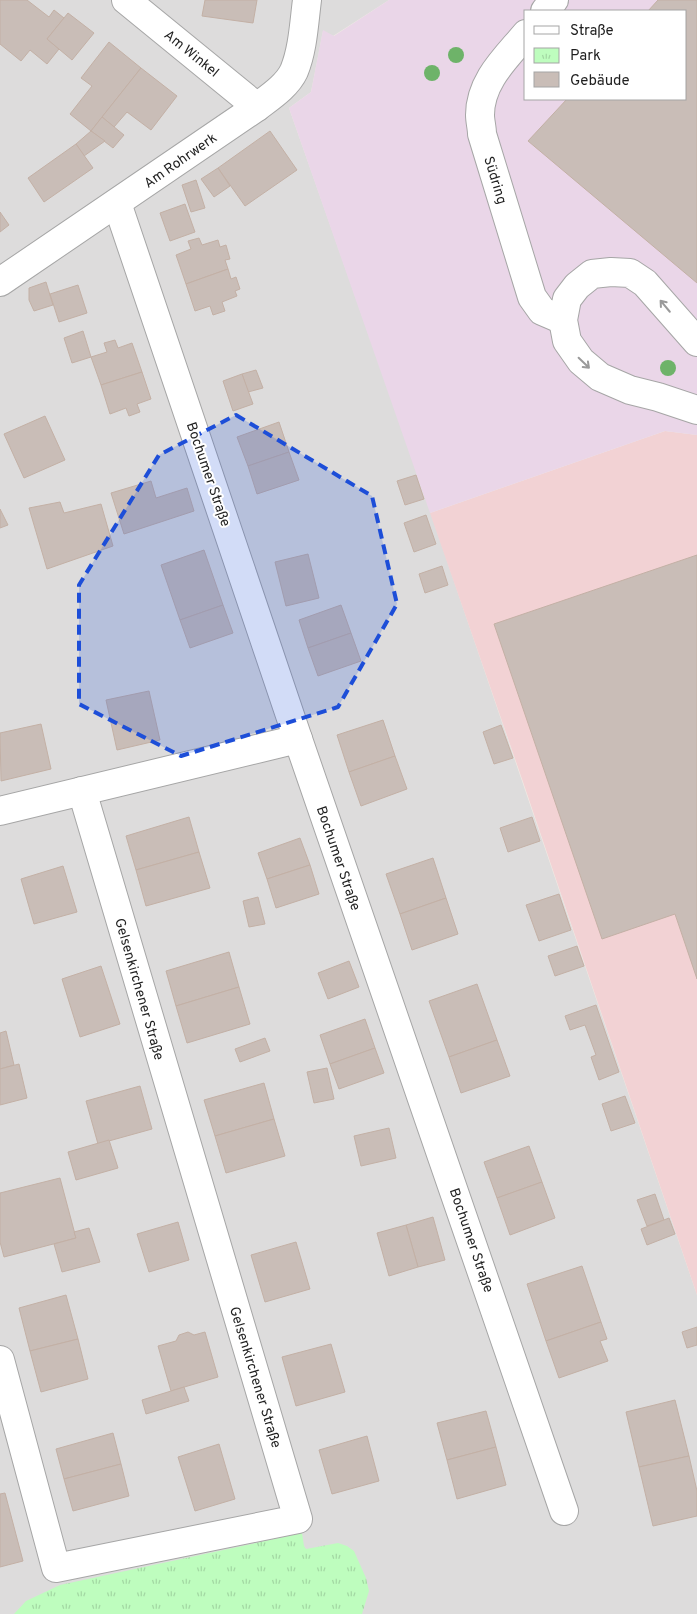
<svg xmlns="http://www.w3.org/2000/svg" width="697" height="1614" viewBox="0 0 697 1614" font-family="Overpass,sans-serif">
	<defs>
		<pattern id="park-tufts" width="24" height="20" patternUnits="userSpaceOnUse" patternTransform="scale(1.25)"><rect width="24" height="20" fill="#befdbe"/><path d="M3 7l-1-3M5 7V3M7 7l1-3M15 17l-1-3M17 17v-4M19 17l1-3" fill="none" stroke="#a3d8a3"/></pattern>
	</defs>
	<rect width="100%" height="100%" fill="#f0ebe4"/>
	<path fill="#dddcdc" d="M0,0H389L333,36L323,31L311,92L289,108L412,458L697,1295V1614H0Z"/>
	<path fill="#f2d2d4" d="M665,431L697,435V1295L522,779L430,513Z"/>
	<path fill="#ead6e8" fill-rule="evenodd" d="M389,0H697V435L665,431L430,513L289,108L311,92L323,30L334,36ZM526,11H686V99H526Z"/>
	<path fill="url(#park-tufts)" d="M302,1533L304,1546L306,1549L338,1543L347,1546L354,1551L366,1578L369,1591L362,1614H14L26,1601L60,1585Z"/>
	<g fill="#c9bdb7" stroke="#c3b0a5">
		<path d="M0,0H27L49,17L54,10L64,18L47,39L59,49L47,64L30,50L21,61L0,44Z"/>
		<path d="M205,0H257L253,23L202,16Z"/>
		<path d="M658,0H697V283L528,141L567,99H686V11H648Z"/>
		<path d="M68,13L94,33L72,60L47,39Z"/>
		<path d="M109,42L141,68L91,131L70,114L92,86L81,78Z"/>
		<path d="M141,68L177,96L151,130L127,112L114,127L102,117Z"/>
		<path d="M102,117L124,135L113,148L91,131Z"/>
		<path d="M91,131L105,141L84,156L76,144Z"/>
		<path d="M270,131L297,170L245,206L218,168Z"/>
		<path d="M76,144L93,168L44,202L28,178Z"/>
		<path d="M218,168L230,186L214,197L201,179Z"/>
		<path d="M196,180L205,208L191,212L182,185Z"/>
		<path d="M185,204L195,232L170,241L160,213Z"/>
		<path d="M0,212L9,225L0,232Z"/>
		<path d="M199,238L202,245L218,240L220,247L226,245L230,259L225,260L228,269L186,284L176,255L191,249L188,241Z"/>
		<path d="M228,269L231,279L236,277L240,289L235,291L237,296L222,302L225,311L213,315L210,306L195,311L186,284Z"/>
		<path d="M46,282L53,305L34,311L29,300V288Z"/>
		<path d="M78,285L87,313L59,322L50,294Z"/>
		<path d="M83,331L91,357L72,363L64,338Z"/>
		<path d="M115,340L118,348L132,343L142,372L101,385L91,357L107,352L104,343Z"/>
		<path d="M256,370L263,388L248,392L242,374Z"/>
		<path d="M142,372L151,399L137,404L140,412L129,416L126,408L110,414L101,385Z"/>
		<path d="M242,374L253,404L233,411L223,381Z"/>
		<path d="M45,416L65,460L24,478L4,434Z"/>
		<path d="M279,422L289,452L248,466L237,437Z"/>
		<path d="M289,452L299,480L257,494L248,466Z"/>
		<path d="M416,475L424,499L405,505L397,481Z"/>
		<path d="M151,481L156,498L187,488L194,511L124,534L111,493Z"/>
		<path d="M60,502L64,513L101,504L113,546L47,569L29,508Z"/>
		<path d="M0,509L8,525L0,528Z"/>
		<path d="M426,515L436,544L414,552L404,523Z"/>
		<path d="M204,550L223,605L180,620L161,565Z"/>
		<path d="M308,554L319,598L286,606L275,562Z"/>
		<path d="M697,555V979L675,914L602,939L494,624Z"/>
		<path d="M442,566L448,585L425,593L419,574Z"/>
		<path d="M223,605L233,633L190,648L180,620Z"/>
		<path d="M341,605L351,633L308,648L299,620Z"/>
		<path d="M351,633L361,661L318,676L308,648Z"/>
		<path d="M149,691L160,740L117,750L106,700Z"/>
		<path d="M383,720L395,756L349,772L337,735Z"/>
		<path d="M41,724L51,769L1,781L0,733Z"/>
		<path d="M501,725L513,758L494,764L483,732Z"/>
		<path d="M395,756L407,789L361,806L349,772Z"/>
		<path d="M189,817L199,852L136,870L126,836Z"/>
		<path d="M532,817L540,841L508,852L500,828Z"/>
		<path d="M300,838L310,865L267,879L258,853Z"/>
		<path d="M199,852L210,888L146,906L136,870Z"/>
		<path d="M433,858L446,898L400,914L386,874Z"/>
		<path d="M310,865L319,894L276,908L267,879Z"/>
		<path d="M63,866L77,912L34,924L21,879Z"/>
		<path d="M559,894L571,930L539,941L526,905Z"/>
		<path d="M258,897L265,924L249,927L243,901Z"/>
		<path d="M446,898L458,934L412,950L400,914Z"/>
		<path d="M577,946L584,966L555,976L548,956Z"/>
		<path d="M229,952L239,987L176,1006L166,971Z"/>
		<path d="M349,961L359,987L328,999L318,973Z"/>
		<path d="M101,966L120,1024L80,1037L62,979Z"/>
		<path d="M477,984L497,1040L449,1057L429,1001Z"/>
		<path d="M239,987L250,1024L187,1043L176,1006Z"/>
		<path d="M596,1005L619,1072L599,1080L591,1057L596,1055L585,1025L570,1030L565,1016Z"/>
		<path d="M365,1019L375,1048L330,1064L320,1035Z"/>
		<path d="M6,1031L14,1065L0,1069V1033Z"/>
		<path d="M265,1038L270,1051L240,1062L235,1049Z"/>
		<path d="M497,1040L510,1076L461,1093L449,1057Z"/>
		<path d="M375,1048L384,1073L339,1089L330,1064Z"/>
		<path d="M19,1064L27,1098L0,1105V1069Z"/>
		<path d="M327,1068L334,1099L314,1103L307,1072Z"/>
		<path d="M264,1083L274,1119L215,1136L204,1100Z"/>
		<path d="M140,1086L152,1129L98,1144L86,1101Z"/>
		<path d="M625,1096L635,1123L611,1131L602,1104Z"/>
		<path d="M274,1119L285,1156L226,1173L215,1136Z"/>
		<path d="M389,1128L396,1158L361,1166L354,1136Z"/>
		<path d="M109,1140L118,1168L76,1180L68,1152Z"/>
		<path d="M529,1146L542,1182L497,1198L484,1162Z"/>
		<path d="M60,1178L76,1238L4,1257L0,1242V1193Z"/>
		<path d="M542,1182L555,1218L510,1235L497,1198Z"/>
		<path d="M655,1194L664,1220L647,1226L637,1200Z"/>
		<path d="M433,1217L445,1260L418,1267L406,1225Z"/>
		<path d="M669,1218L675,1234L647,1245L641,1229Z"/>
		<path d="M178,1222L189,1260L149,1272L137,1234Z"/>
		<path d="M406,1225L418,1267L389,1276L377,1233Z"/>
		<path d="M89,1228L100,1262L62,1272L54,1244L76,1238L74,1232Z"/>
		<path d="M296,1242L310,1289L265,1302L251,1255Z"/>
		<path d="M582,1266L601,1322L546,1341L527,1284Z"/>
		<path d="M66,1295L78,1339L30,1351L19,1308Z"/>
		<path d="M601,1322L607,1339L600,1341L608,1361L559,1378L546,1341Z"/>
		<path d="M697,1327V1345L687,1348L682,1332Z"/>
		<path d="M188,1332L194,1335L205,1332L218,1377L171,1391L158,1346L176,1341L179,1335Z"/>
		<path d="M78,1339L88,1379L41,1392L30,1351Z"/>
		<path d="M331,1344L345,1392L296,1406L282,1357Z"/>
		<path d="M184,1387L189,1401L146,1414L142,1400Z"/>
		<path d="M675,1400L689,1456L639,1467L626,1412Z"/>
		<path d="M486,1411L496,1447L447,1460L437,1423Z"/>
		<path d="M113,1433L121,1464L64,1479L56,1449Z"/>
		<path d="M367,1436L379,1481L332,1494L319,1450Z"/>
		<path d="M219,1444L235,1499L195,1511L178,1457Z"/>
		<path d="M496,1447L506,1485L457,1499L447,1460Z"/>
		<path d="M689,1456L697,1491V1516L653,1526L639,1467Z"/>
		<path d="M121,1464L129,1496L73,1511L64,1479Z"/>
		<path d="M5,1493L23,1561L0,1567V1494Z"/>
	</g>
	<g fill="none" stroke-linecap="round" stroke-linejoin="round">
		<defs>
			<g id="minor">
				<path d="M126,0L257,107"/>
				<path d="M545,11L554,0"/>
				<path d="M526,34C506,58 480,81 480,115C480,121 482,128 482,134L532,297L542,311L563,320"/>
				<path d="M117,203L298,739L564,1511"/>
				<path d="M0,282L257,107C270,97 287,86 294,71C303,49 304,23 307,0"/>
				<path d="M697,342L645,283L630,273L611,272L592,274L577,286L567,299L563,320L567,341L581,361L600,377L630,390L658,397L697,410"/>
				<path d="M0,811L298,739"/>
				<path d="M0,1360L56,1568L298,1519L82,791"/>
			</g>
		</defs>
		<use href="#minor" stroke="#a6a6a6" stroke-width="30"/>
		<use href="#minor" stroke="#fff" stroke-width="28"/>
	</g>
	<g fill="#6eb369">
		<circle cx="456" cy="55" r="8"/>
		<circle cx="432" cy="73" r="8"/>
		<circle cx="668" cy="368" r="8"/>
	</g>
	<defs><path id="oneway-shaft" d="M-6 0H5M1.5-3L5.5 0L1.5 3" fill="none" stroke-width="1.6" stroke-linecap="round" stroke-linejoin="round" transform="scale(1.25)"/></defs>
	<g stroke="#9a9a9a">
		<use href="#oneway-shaft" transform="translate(665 306) rotate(-130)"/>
		<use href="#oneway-shaft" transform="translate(584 363) rotate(44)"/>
	</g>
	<path fill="#1d4ed8" fill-opacity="0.2" stroke="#1d4ed8" stroke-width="4" stroke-dasharray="10 6" stroke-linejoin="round" d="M236,415L372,496L397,604L338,707L181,756L79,704V585L159,455Z"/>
	<g text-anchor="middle" stroke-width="4" stroke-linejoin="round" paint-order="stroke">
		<g font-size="14" fill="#1f1f1f" stroke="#fff">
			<text transform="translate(192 53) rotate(39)" y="5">Am Winkel</text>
			<text transform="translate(180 160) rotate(-35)" y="5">Am Rohrwerk</text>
			<text transform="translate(496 180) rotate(73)" y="5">Südring</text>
			<text transform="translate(209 474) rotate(71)" y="5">Bochumer Straße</text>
			<text transform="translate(339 858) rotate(71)" y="5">Bochumer Straße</text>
			<text transform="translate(140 989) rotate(74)" y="5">Gelsenkirchener Straße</text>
			<text transform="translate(472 1240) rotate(71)" y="5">Bochumer Straße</text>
			<text transform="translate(256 1377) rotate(73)" y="5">Gelsenkirchener Straße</text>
		</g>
	</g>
	<rect x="524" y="10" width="162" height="90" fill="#ffffff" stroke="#a5a5a5"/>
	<rect x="534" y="26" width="25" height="8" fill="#ffffff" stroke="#a5a5a5"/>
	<text x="570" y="35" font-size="15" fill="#1f1f1f">Straße</text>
	<rect x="534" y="48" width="25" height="15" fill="url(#park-tufts)" stroke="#a5a5a5"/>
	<text x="570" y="60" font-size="15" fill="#1f1f1f">Park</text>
	<rect x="534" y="72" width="25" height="15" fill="#c9bdb7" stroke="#a5a5a5"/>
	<text x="570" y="85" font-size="15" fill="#1f1f1f">Gebäude</text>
</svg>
